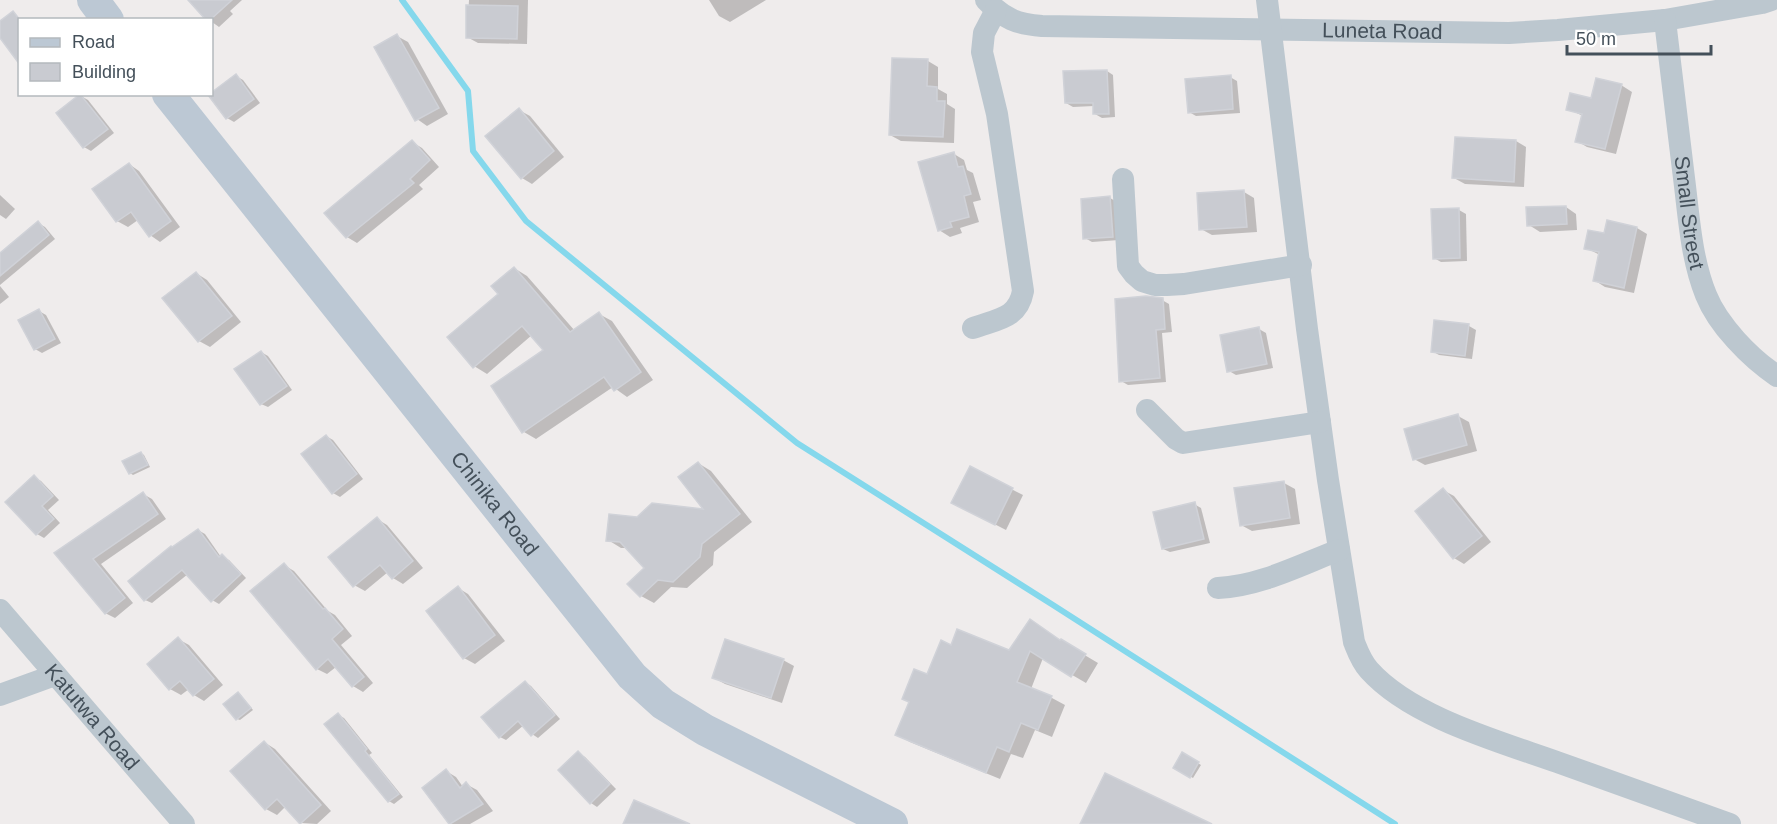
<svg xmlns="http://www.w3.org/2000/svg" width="1777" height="824" viewBox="0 0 1777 824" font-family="Helvetica,sans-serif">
	<rect width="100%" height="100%" fill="#efecec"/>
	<g fill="#0003">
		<path d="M190,0H242L230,11L233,14L219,27L212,22V20H208Z"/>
		<path d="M469,0H528L527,44L478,43L467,37Z"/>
		<path d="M709,0H766L730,22L719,16Z"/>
		<path d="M397,36L408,42L448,114L427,126L417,119Z"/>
		<path d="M928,61L938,67V89L947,94V104L955,109L954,143L901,141L890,135Z"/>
		<path d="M1107,71L1113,75L1115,117L1102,118L1095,114L1094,106L1073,107L1066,103Z"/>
		<path d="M236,76L243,80L260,103L234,122L227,118L212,94Z"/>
		<path d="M1230,77L1237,81L1240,113L1196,116L1189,112Z"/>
		<path d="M1621,85L1632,92L1616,154L1587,147L1577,141L1583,116L1568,109Z"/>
		<path d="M81,96L88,100L114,133L91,151L84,147Z"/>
		<path d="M519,110L530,116L564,157L532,184L522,178Z"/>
		<path d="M1516,141L1526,147L1524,187L1465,184L1454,178Z"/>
		<path d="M412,142L422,148L439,167L419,185L423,189L357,243L347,237Z"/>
		<path d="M954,154L964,160L967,170L973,173L981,200L973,202L979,222L960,228L962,233L950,237L939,230Z"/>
		<path d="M129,164L139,171L180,227L160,242L150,235L138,220L128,227L117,221L94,189Z"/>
		<path d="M1244,192L1254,198L1257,232L1212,235L1201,229Z"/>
		<path d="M0,195L15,209L6,219L0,215Z"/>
		<path d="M1110,198L1117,202L1119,240L1092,242L1085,238Z"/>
		<path d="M1566,207L1576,214L1577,230L1540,232L1529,225Z"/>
		<path d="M1459,210L1466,214L1467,261L1441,262L1434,258Z"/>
		<path d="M38,223L45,227L55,239L0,285V255Z"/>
		<path d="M1637,228L1647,234L1634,293L1605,287L1594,280L1600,255L1586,248L1605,235Z"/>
		<path d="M514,268L527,276L575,331L599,314L612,321L653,380L627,397L613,387L536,439L524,432L546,351L532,335L487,374L474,366L500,294Z"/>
		<path d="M196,273L207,280L241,322L210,347L199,341Z"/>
		<path d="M0,286L9,297L0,304Z"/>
		<path d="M1162,300L1169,304L1172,332L1162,333L1166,382L1128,385L1121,381Z"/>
		<path d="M39,311L46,315L61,343L42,353L35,349Z"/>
		<path d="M1436,322L1469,326L1476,330L1472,359L1439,355L1432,351Z"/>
		<path d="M1259,329L1266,333L1273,368L1236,375L1229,371Z"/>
		<path d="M261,352L268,356L292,390L268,407L261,404Z"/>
		<path d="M1458,416L1469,422L1477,451L1425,465L1414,459Z"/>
		<path d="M326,436L333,440L363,479L340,497L333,493Z"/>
		<path d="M141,453L144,455L150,467L133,475L130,473Z"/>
		<path d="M698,463L711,471L752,522L714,552L713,565L687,588L671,587L654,603L641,596L646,568L628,548H621L608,540L637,518L706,511Z"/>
		<path d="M970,468L1023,495L1006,530L963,508Z"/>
		<path d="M34,477L41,481L59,500L48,510L60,523L44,538L37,534Z"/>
		<path d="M1284,483L1295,489L1300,524L1252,531L1241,525Z"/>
		<path d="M1443,490L1454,496L1491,542L1464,564L1454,558Z"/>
		<path d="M143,494L152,499L166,519L101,564L133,603L115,618L105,613L56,553Z"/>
		<path d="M1194,504L1201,508L1210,543L1170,552L1163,549Z"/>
		<path d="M377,519L387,525L423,568L403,584L393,578L388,572L365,591L354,585Z"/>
		<path d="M198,530L205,534L221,557L229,560L246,578L219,604L212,600L188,574L152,603L145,600Z"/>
		<path d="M284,565L294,571L328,611L335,615L352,636L341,645L373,683L363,692L353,686L336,667L327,674L317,669Z"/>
		<path d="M458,588L468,594L505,641L475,664L464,658Z"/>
		<path d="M178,639L189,645L223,685L204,701L194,695L189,689L181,695L170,689Z"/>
		<path d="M1061,641L1098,663L1086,683L1043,658L1031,689L1052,698L1065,705L1052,737L1035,730L1023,758L1011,754L1000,779L910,742L897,735L928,676L952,647L1010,652Z"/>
		<path d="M783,660L794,666L782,703L725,684L714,678Z"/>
		<path d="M525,682L531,686L560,719L538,738L532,734L524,725L506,740L500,737Z"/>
		<path d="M239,693L253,710L240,720L237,719Z"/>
		<path d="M338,715L344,718L372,753L369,755L403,797L394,804L387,800Z"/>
		<path d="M264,742L275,749L331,811L317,824L301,823L286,806L277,815L266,809Z"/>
		<path d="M578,753L585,757L616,789L597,807L591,803Z"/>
		<path d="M1183,754L1201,765L1193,778L1175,768Z"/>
		<path d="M446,771L456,777L463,787L466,784L477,790L493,811L470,824H450Z"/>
	</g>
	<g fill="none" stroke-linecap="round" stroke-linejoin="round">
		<path stroke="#85d8ec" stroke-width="6" d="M402,0L468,91L473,151L526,221L797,443L1053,605L1395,824"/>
	</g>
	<g fill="#c9cbd1" stroke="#d0d2d8" stroke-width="1.5">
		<path d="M188,0H232L210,20H206Z"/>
		<path d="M466,5L518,6L517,39L466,38Z"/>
		<path d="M13,11L20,20V65L0,38V21Z"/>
		<path d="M397,34L439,108L415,121L374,47Z"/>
		<path d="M892,58L928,59L927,86L937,87V101H945L943,137L889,135Z"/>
		<path d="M1107,70L1109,114H1093V103H1065L1063,71Z"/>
		<path d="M236,74L254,99L226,119L208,95L212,94V92Z"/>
		<path d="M1231,75L1233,109L1188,113L1185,79Z"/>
		<path d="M1596,78L1622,84L1605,149L1575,142L1582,114L1566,110L1570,93L1591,98Z"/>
		<path d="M80,94L108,129L83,148L56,113Z"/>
		<path d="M519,108L554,151L521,179L485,136Z"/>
		<path d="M1455,137L1516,140L1514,182L1452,178Z"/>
		<path d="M412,140L430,160L410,179L414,183L346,238L324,213Z"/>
		<path d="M954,152L958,167L963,166L971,194L964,196L969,217L950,222L952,227L938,231L918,162Z"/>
		<path d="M129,163L171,221L149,237L131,212L116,222L92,189Z"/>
		<path d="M1244,190L1247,227L1199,230L1197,193Z"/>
		<path d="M1110,196L1113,237L1083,239L1081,199Z"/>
		<path d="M1566,206L1567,224L1527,226L1526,207Z"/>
		<path d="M1459,208L1460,258L1433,259L1431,209Z"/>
		<path d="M1607,220L1637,227L1624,288L1593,281L1599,252L1584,249L1588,230L1604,233Z"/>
		<path d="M38,221L49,235L0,276V253Z"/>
		<path d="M514,267L570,332L599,312L641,372L614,391L604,377L522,433L491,386L543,350L522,326L473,368L447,337L498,294L491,286Z"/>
		<path d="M196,272L232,316L198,342L162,298Z"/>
		<path d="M1146,296L1163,298L1165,329L1156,330L1160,378L1119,382L1115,299Z"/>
		<path d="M39,309L55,339L34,350L18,320Z"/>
		<path d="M1434,320L1469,324L1465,356L1431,352Z"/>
		<path d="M1259,327L1267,364L1227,372L1220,335Z"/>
		<path d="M261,351L287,386L260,405L234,369Z"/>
		<path d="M1458,414L1467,445L1413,460L1404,429Z"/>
		<path d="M326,435L357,474L332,494L301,454Z"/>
		<path d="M141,452L148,465L129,474L122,461Z"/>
		<path d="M698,462L740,514L702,544L700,557L673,582L658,580L640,597L627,584L644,568L620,542L606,541L609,514L637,517L652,503L703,509L678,477Z"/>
		<path d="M970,466L1013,488L995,525L951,503Z"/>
		<path d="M34,475L53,496L42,506L54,519L36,535L5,502Z"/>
		<path d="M1284,481L1290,518L1240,526L1234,488Z"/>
		<path d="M1443,488L1482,536L1453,559L1415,511Z"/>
		<path d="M143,492L158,514L93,559L125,598L105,614L54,553Z"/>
		<path d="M1195,502L1204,539L1162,549L1153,512Z"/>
		<path d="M377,517L413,561L392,579L380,565L353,587L328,557Z"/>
		<path d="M198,529L219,557L222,554L241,574L211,602L182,570L144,601L128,581L171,546L172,547Z"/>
		<path d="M284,563L323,609L325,608L343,629L332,639L364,677L352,687L328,659L316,670L250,591Z"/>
		<path d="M458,586L495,635L463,659L426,611Z"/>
		<path d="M1030,619L1060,640L1061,639L1086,654L1071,677L1030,651L1017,682L1052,696L1038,730L1021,723L1009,752L997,747L986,773L895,735L909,702L902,699L914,669L927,674L941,640L951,645L957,629L1009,650Z"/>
		<path d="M178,637L214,679L193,696L180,681L169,690L147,664Z"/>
		<path d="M725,639L784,659L771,698L712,678Z"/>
		<path d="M525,681L555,715L531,736L518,721L499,738L481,717Z"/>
		<path d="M238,692L251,708L236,720L223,704Z"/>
		<path d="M338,713L367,749L365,751L399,794L388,802L324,724Z"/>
		<path d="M264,741L321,805L300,824L277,799L265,810L230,771Z"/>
		<path d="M578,751L610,784L590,804L558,770Z"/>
		<path d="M1182,752L1199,762L1190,778L1173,768Z"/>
		<path d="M446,769L460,788L466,782L483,804L450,824H449L422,788Z"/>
		<path d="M1105,773L1212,824H1080Z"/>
		<path d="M634,800L690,824H623Z"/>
	</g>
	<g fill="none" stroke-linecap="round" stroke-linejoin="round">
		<g stroke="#bcc7cf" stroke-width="22">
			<path id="s1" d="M986,0C1004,19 1017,24 1042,26L1509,33L1558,30L1665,20L1762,3L1771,0"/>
			<path d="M1267,0L1307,329L1328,480L1354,642C1358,652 1361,661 1369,670C1411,717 1498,741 1557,762C1614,783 1672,803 1730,824"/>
			<path id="s2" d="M1665,20C1671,73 1678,126 1684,178C1689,217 1691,258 1706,295C1718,325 1750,358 1777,376"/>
			<path d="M1123,179L1128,266L1134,274L1142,281L1155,285H1167L1184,284L1301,265"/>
			<path d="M973,328C997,319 1018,319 1023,291L997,114L982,52L984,33L996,10"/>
			<path d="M1147,410L1176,439L1183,443L1320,422"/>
			<path d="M1218,588C1260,586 1300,565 1339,550"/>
			<path id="s3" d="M0,610L184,824"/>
			<path d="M0,695L55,675"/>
		</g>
		<g stroke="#bcc8d4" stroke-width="32">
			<path d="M93,0L108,20"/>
			<path id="s4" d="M168,94L632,676L663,704L705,730L892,824"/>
		</g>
	</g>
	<g text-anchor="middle" stroke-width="5" stroke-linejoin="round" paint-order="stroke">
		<g font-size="21" fill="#44505a" stroke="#fff">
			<text dy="7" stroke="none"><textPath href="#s1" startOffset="404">Luneta Road</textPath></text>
			<text dy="7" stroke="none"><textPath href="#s2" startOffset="194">Small Street</textPath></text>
			<text dy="7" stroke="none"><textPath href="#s4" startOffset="524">Chinika Road</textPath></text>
			<text dy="7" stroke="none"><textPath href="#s3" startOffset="141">Katutwa Road</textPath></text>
		</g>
	</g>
	<rect x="18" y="18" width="195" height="78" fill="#ffffff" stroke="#b4b9bd" stroke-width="1.5"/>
	<rect x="30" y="38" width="30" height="9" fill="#bcc8d4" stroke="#b4b9bd" stroke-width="1.5"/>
	<text x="72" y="48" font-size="18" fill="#44505a">Road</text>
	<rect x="30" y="63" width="30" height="18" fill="#c9cbd1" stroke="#b4b9bd" stroke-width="1.5"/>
	<text x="72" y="78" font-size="18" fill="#44505a">Building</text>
	<path d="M1567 45v9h144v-9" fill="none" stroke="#44505a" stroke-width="3"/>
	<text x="1576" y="45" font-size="18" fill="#44505a" stroke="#ffffff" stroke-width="4.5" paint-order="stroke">50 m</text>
</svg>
